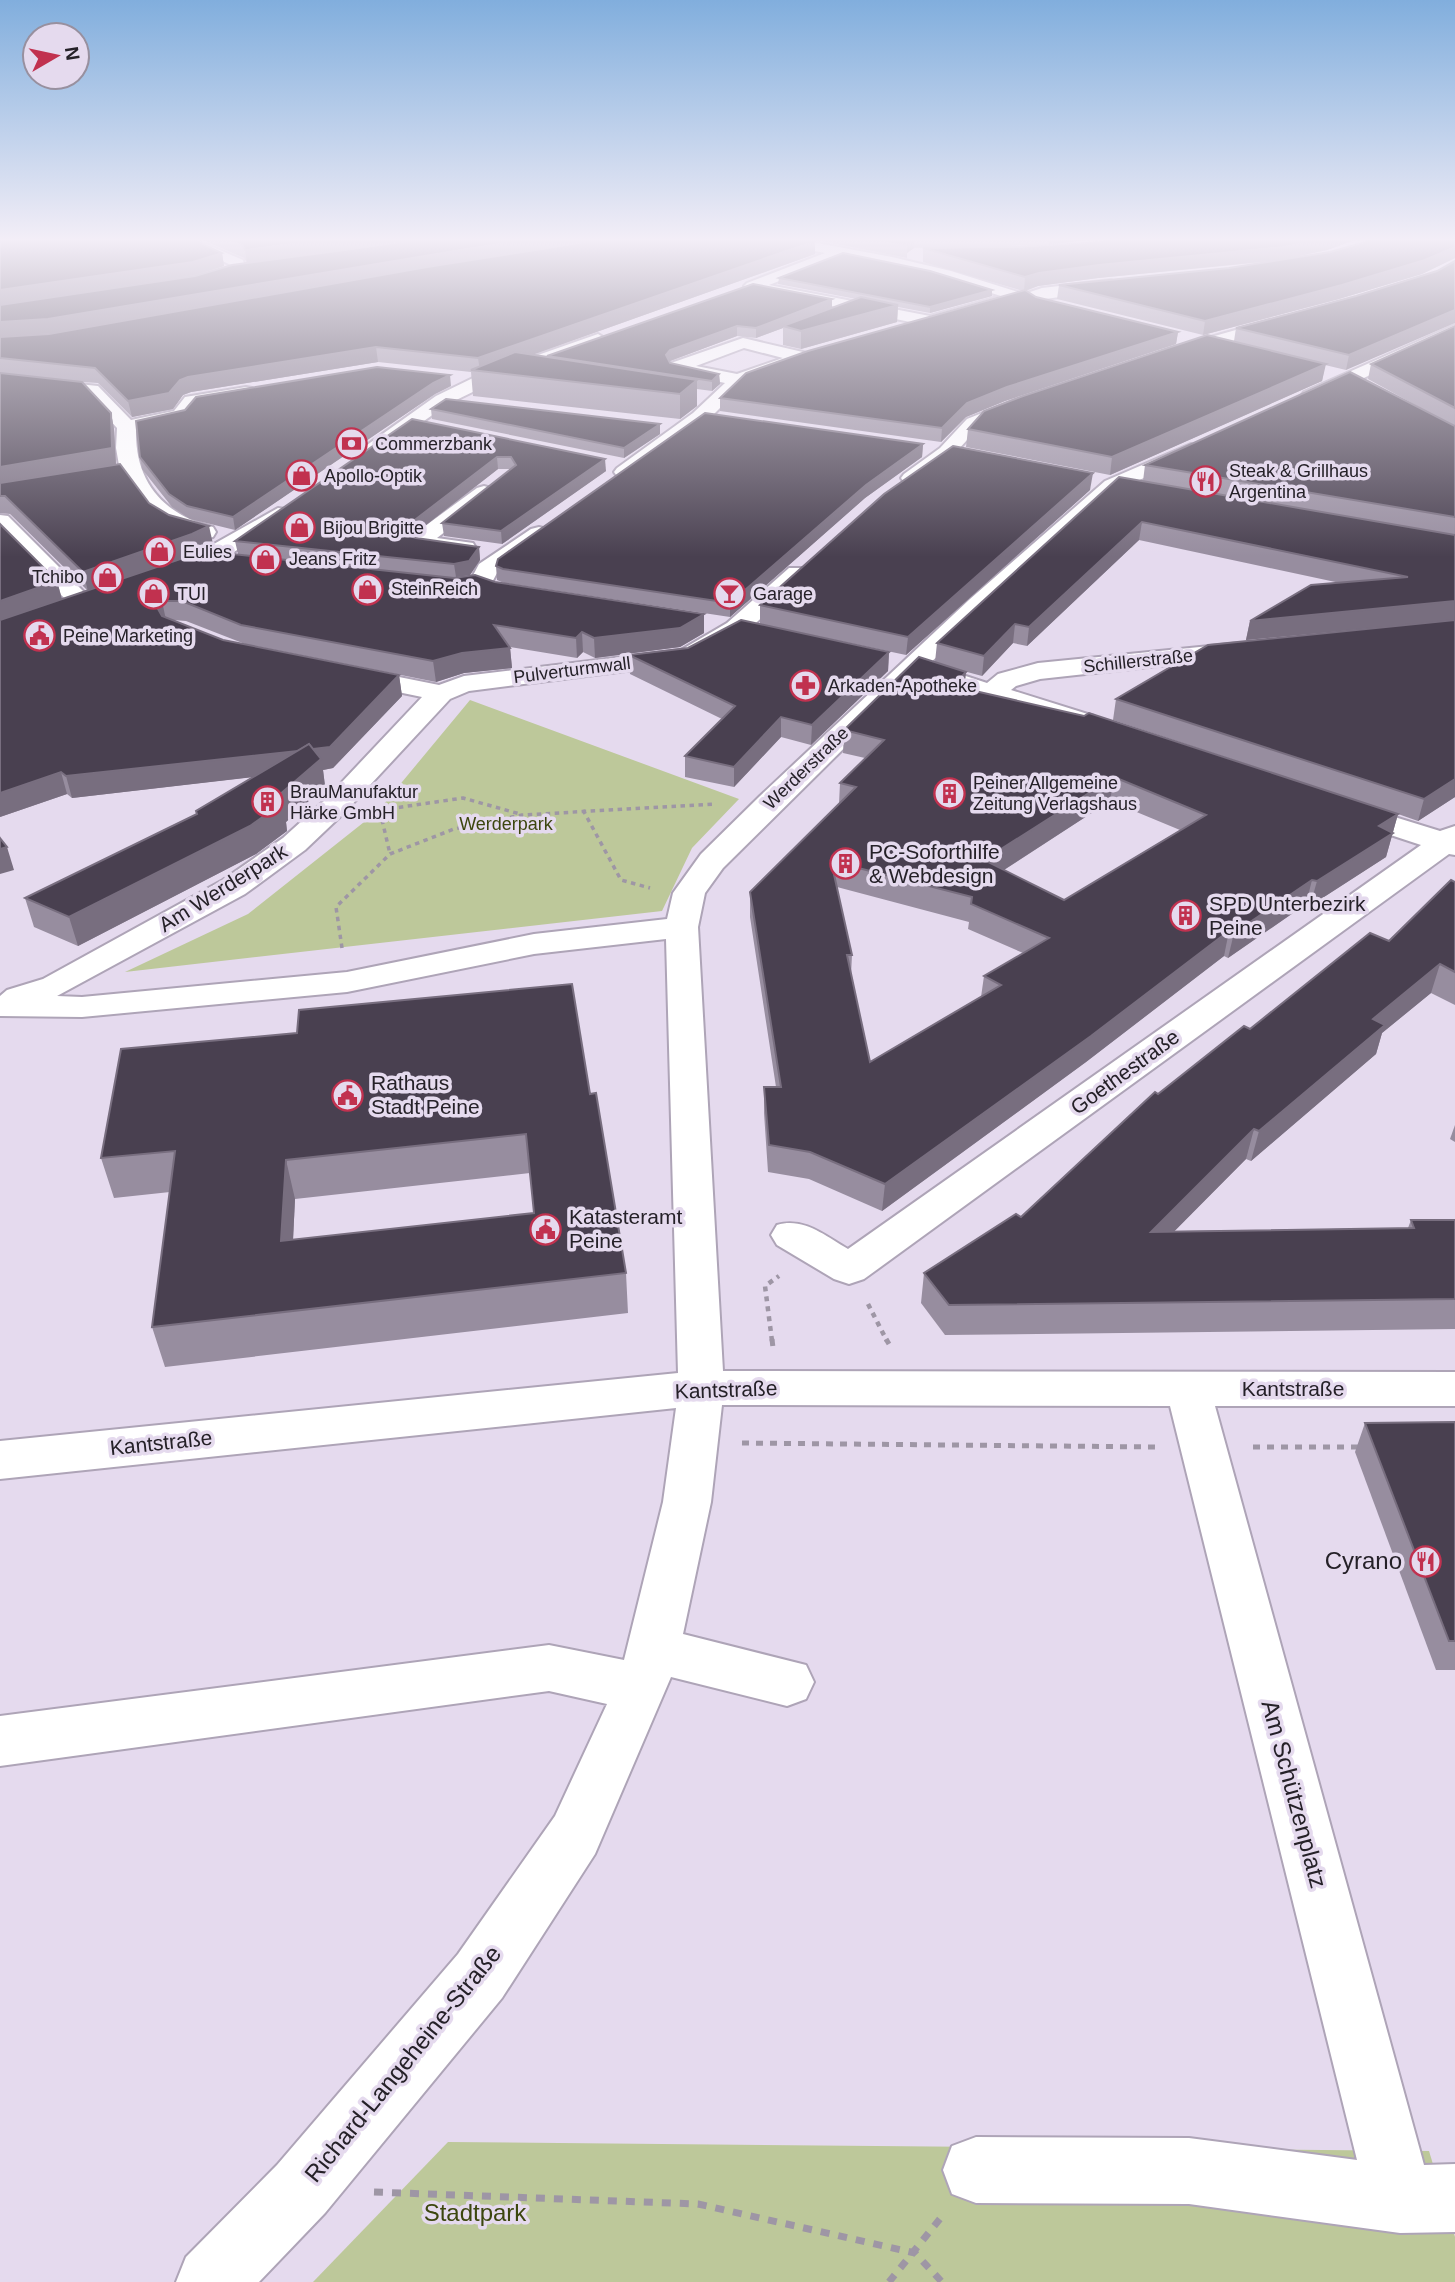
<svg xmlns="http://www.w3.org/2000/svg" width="1455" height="2282" viewBox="0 0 1455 2282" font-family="Helvetica,sans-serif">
	<rect width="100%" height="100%" fill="#e5daee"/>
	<g fill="#bdc89a">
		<path d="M470,700L739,799L692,848L662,911L125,972L248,914L378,811Z"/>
		<path d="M448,2142L1429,2151L1455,2237V2282H313Z"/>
	</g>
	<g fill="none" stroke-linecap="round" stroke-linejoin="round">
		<defs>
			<g id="minor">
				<path d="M169,237H189L243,260L245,268L238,275H228L226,272L231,265Z"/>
				<path d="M753,237H785L892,257L951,271L1024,294L1042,288L1111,280L1119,285L1111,290C1096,291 1031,303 1024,299L930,326L747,289L744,286L747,283L825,253L760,241ZM843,256L930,274L1001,296L930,316L769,285Z"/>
				<path d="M1285,316L1293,321L1291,324L1171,359L1162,354L1165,350Z"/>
				<path d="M1455,325V336L1316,400L1310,401L1301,396L1304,392Z"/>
				<path d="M598,334L606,339L604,343L487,385L448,404L377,454H363L360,450L436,396L475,377Z"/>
				<path d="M743,338L807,353L810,357L807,361L744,384L707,421L631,476H617L614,472L617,468L693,413L725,383L671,371L668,367L671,363ZM744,348L783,358L737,374L696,366Z"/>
				<path d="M0,376L98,386L131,420L174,411L185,397L246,387L252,388L255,392L252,396L197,406L187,419L136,431C135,482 164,515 213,527L216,532L213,537L205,539L173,531L154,519L120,471L116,448L117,428L87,395L0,386Z"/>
				<path d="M1015,400L1022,402L1024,406L1022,410C1009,415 992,419 981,427C961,441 933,490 904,482L901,478L904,474L940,448L967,419Z"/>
				<path d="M1191,444L1201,450L1198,454L1119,489L929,664L987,683L998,674L1038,663L1240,643L1249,646L1253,651L1249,656L1040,679L1016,686L1011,690L1094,716L1098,722L1094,728L1084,730L916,677L723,868L705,893L698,927L723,1371L1455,1372V1406H1215L1424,2165L1455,2164V2232L1400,2233L1189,2204L976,2203L952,2194L943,2170L952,2146L976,2137L1189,2138L1357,2160L1170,1406L722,1405L711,1502L683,1634L806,1665L814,1682L806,1699L787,1706L671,1677L595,1854L502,1998L325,2213L259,2282H176L186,2257L277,2165L458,1954L555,1816L607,1704L549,1691L0,1766V1716L549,1645L624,1660L663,1502L676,1408L0,1479V1441L678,1373L666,939L534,954L347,992L82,1017L0,1016V996L7,990L43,979L223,880L283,838L325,800L422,697L340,680L336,675L340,670L349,667L439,685L464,676L681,650L727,623L789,568H805L809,573L805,578L745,633L696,662L469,691L450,699L345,812L305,850L245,894L57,996L82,997L347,972L534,934L667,919L673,893L701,854L760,796L970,599L1105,481Z"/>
				<path d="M484,486L491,488L494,492L491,496L437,538L473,543L476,548L473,553L465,555L410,547L407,542L410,537L477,488Z"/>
				<path d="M278,508L286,509L289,514L286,519C262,535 190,584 163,577L159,572L163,567L205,549Z"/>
				<path d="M0,515L8,516L91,599L95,604L91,609H75L0,533Z"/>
				<path d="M539,527L547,529L550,534L547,539L497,573L489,588H473L469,583L479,564L531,529Z"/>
				<path d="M1346,802L1440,831L1455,826V855L1449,854L864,1279L849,1284L834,1279L777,1245L771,1235L777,1225C804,1217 825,1236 848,1249L1421,845L1336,817L1331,811L1336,805Z"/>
			</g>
		</defs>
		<use href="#minor" stroke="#aea4b7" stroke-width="4"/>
		<g stroke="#9e96a5" stroke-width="3.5" stroke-dasharray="4.5 4.5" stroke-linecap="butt">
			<path d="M381,810L463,798L520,814"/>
			<path d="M583,810L621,880L650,888"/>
			<path d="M380,811L390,854"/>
			<path d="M342,948L336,907L390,854L454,829L522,815L716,804"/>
		</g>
		<g stroke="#9e96a5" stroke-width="4.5" stroke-dasharray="5 5" stroke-linecap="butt">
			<path d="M868,1304L887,1341"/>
			<path d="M772,1341L765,1286L779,1276"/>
		</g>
		<g stroke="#9e96a5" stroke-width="5" stroke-dasharray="7 7" stroke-linecap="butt">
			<path d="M772,1339L773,1348"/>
			<path d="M886,1339L889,1344"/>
			<path d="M742,1443L1157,1447"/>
			<path d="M1253,1447H1360"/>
		</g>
		<g stroke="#9e96a5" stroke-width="7" stroke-dasharray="9 9" stroke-linecap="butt">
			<path d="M374,2192L698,2204L915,2253L942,2282"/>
			<path d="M889,2282L943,2215"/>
		</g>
		<use href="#minor" fill="#fff" fill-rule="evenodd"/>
	</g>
	<g fill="#978d9f" fill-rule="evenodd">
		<path d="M0,237L222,253L224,266L195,276L247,263L244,258L196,237H436L268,260L441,237H615L579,243L815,254L532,355L547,357V356L832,308L856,299L778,284L779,278L992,290V296L930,313L898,307L897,322L801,349L783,345V328L756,338L737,336L670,361V363L719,374L720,384L712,391L697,389V406L680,419L473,396L471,372L378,362L191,392L183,395L173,409L132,417L98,383L82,382L111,413L114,429L116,464L149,503L213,544L196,553L134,574L238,554L235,541L412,419L606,471L502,544L444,536L442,523L511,469H498L411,537L416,538L479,547L480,560L470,575L458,577L704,614V633L680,647L595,658L583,652L577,658L510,647L512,668L464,673L436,682L245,644L186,621L173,620L223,640L399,675L402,696L333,768L323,770L325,786L286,822L287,831L256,854L78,946L34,927L25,898L196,814L252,777L72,798L67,794L0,817L57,581L62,599L87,590L10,514L0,513Z"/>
		<path d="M801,237H1108L1049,245L914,248L907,253V258Z"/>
		<path d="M1118,237H1363L1327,250L1286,259L1330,252L1369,241L1375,237H1455V258L1422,274L1339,299L1203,335L1057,299L1059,285L1229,268L1274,261L1098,278L1038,286L1026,291L1036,297L1178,332L1176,344L1005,401L966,417L941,442L720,411V398L1023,291L923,262V248L1020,247L1101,242Z"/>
		<path d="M1437,271L1346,370L1325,365L1322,381L1110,475L966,447L968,429L1234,341L1236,328L1356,296Z"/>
		<path d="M1455,326V797L1418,821L1398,814L1386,857L1310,906L1306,904L1228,958L1224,956L1086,1062L882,1211L809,1179L768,1172L764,1113V1087H776L750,917V892L839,804L840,783L865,758L843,753L844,730L935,662L937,643L1143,481L1145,465L1419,407L1368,379L1371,364ZM1139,540L1340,583L1250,621L1246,640L1365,629L1116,699L1113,720L1376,807L964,688L945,666L982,676L1013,643L1027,646ZM1110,801L1180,830L1064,900L1004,870ZM837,887L969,922L968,929L1023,953L984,976L981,997L870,1062L851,975L852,955Z"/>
		<path d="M451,386L435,394L235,530L190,519L172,507L142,469L140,457Z"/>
		<path d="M431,409L660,434L624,458L432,419Z"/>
		<path d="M923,444L922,457L865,498L730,617L504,583L497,580L496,566Z"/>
		<path d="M1090,490L906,655L760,624V605Z"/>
		<path d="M889,652L888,671L811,745L781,737L734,787L685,777V756L722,719L630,674L629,655Z"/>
		<path d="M1455,882V1005L1431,993L1382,1033L1376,1054L1251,1161L1246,1159L1174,1231L1408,1228L1411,1220H1455V1329L945,1335L921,1303L924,1273L1021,1217L1158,1094L1250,1029L1389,941Z"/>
		<path d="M590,1094L626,1273L628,1313L165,1367L152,1327L170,1192L114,1198L101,1158ZM530,1173L534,1213L293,1240L295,1199Z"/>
		<path d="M1455,1125V1142L1450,1139Z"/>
		<path d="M1455,1422V1670H1436L1355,1452L1365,1423Z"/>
	</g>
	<g fill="#786e7f">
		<path d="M339,237H436L247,263L245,250Z"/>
		<path d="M538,237H615L52,333L0,337V322Z"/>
		<path d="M912,237H915L914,248L907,253V245L905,241Z"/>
		<path d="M1050,237H1108L1049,245Z"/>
		<path d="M1330,237H1363L1327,250L1280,260L1098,278L1038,286L1024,291L1025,277L1039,273Z"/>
		<path d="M815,241V254L484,372L480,371L478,358Z"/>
		<path d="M1455,247V258L1422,274L1339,299L1203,335L1205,321Z"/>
		<path d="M222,253L224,266L195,275L0,305V290Z"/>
		<path d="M992,290V296L930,313V307Z"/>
		<path d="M832,299V309L783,326V328L756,338V328Z"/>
		<path d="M898,305L897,322L801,349V331Z"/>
		<path d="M1455,310V323L1346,370L1349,355Z"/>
		<path d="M737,326V336L670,361L666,365V355L670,350Z"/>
		<path d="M1178,332L1176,344L1005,401L966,417L941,442L942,428L967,403L1007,387Z"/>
		<path d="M376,347L378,362L191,392L183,395L173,409L132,417L128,401L188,377Z"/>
		<path d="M1326,364L1322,381L1110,475L1112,457Z"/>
		<path d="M719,374L720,384L712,391V381Z"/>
		<path d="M450,375L451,386L435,394L235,530L233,517L433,383Z"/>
		<path d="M697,380V406L680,419V394Z"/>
		<path d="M111,413L114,429L116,465L0,485V467Z"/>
		<path d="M660,424V434L624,458V448Z"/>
		<path d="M923,444L922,457L865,498L730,617V603L866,485Z"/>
		<path d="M497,457L498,469L404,542L403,529Z"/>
		<path d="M605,459L606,471L502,544L501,531Z"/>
		<path d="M1093,473L1090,490L906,655L908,637Z"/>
		<path d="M1142,522L1139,540L1027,646L1029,627Z"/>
		<path d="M209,526L213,544L196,553L88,591L83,572Z"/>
		<path d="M479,547L480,560L470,575L456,577L454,564Z"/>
		<path d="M57,581L62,600L0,622V601Z"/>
		<path d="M162,601L166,620L162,627L157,607Z"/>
		<path d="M1455,601V620L1246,640L1250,621Z"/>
		<path d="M704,614V633L680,647L595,658L594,638Z"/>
		<path d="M1015,624L1013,643L982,676L984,656Z"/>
		<path d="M582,632L583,652L577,658L576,638Z"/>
		<path d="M510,648L512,668L464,673L436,682L433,661L462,653Z"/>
		<path d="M889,652L888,671L811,745L812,725Z"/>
		<path d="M966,672L964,695L953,686Z"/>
		<path d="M399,675L402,696L333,768L323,770L325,786L286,822L287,831L256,854L78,946L69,917L278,796L307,771L72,798L66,776Z"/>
		<path d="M781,717V737L734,787V767Z"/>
		<path d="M61,772L67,794L0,817V793Z"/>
		<path d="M1114,777L1110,801L982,884L984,860Z"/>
		<path d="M1455,779V797L1418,821L1424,799Z"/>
		<path d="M1398,814L1386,857L1310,906L1317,881L1379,826Z"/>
		<path d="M7,847L14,870L0,874V849Z"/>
		<path d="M1312,880L1306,904L1228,958L1234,933Z"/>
		<path d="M1229,931L1224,956L1086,1062L882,1211L885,1184Z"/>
		<path d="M1440,964L1431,993L1382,1033L1376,1054L1251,1161L1259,1131L1373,1019Z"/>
		<path d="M1254,1129L1246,1159L1144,1262L1151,1232Z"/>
		<path d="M286,1160L295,1199L291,1281L281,1241Z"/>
	</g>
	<g fill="#494050" stroke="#786e7f" stroke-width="2" fill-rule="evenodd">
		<path d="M0,237H188L222,253L193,262L0,290Z"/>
		<path d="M225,237H339L245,250L242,244Z"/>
		<path d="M441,237H538L48,319L0,322V305L195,276L232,265Z"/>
		<path d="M619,237H796L815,241L478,358L376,347L188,377L180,380L169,393L128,401L95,368L0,358V337L49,334L427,267Z"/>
		<path d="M869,237H912L905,241L907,245Z"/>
		<path d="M1118,237H1330L1282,247L1099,265L1039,273L1025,277L923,248L1020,247L1101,242Z"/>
		<path d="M1375,237H1453L1455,238V247L1425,260L1342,285L1205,321L1059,285L1229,268L1330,252L1369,241Z"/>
		<path d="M843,253L930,271L992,290L930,307L779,278Z"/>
		<path d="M1455,261V310L1349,355L1236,328L1356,296L1437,271Z"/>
		<path d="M753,284L832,299L756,328L737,326L670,350L666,355L670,363L719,374L712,381L547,356Z"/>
		<path d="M1025,290L1036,297L1178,332L1007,387L967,403L942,428L720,398L746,373L808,351Z"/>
		<path d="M861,297L898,305L801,331L783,326Z"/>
		<path d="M1455,326V408L1371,364Z"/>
		<path d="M1207,335L1326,364L1112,457L968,429L984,411L1023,396Z"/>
		<path d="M515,352L697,380L680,394L471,370Z"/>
		<path d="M377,367L450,375L433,383L233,517L187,506L169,494L140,457L136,421L185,410L196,397Z"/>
		<path d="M1350,372L1455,426V517L1145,465Z"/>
		<path d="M0,373L82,382L111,413L112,448L0,467Z"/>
		<path d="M446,399L660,424L624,448L431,409Z"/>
		<path d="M705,413L923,444L866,485L730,603L503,569L496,566L498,559Z"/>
		<path d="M412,419L605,459L501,531L442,523L516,465L511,457H497L403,529L406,535L416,538L479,547L469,561L454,564L235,541Z"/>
		<path d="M953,446L1093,473L908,637L760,605L884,494Z"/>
		<path d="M120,464L149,503L169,515L209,526L192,534L83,572L5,496H0V483Z"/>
		<path d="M1119,477L1455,535V601L1250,621L1311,585L1408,577L1142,522L1029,627L1015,624L984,656L937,643Z"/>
		<path d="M0,524L57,581L0,601Z"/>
		<path d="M204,551L454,578L475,575L495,582L704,614L680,628L594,638L582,632L576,638L494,625L510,648L462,653L433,661L241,625L182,601H162L157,607L162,616L223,640L399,675L330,747L313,749L309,744L298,751L66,776L61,772L0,793V620Z"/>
		<path d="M741,620L889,652L812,725L781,717L734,767L685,756L735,706L629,655L688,648Z"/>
		<path d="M1455,620V779L1424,799L1116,699L1208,645Z"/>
		<path d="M919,657L966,672L953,686L1084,716L1089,713L1398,814L1379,826L1393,833L1317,881L1312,880L1234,933L1229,931L1091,1036L885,1184L810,1152L769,1145L764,1087H781L750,892L856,787L840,783L884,740L844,730ZM1114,777L1206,815L1064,900L984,860ZM831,861L972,897L971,904L1049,938L984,976L1001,985L870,1062L847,955H852Z"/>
		<path d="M309,744L321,759L278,796L282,803L250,826L69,917L25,898L197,814L196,811Z"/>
		<path d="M0,838L7,847L0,849Z"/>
		<path d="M1451,880L1455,882V972L1440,964L1373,1019L1385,1025L1259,1131L1254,1129L1151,1232L1414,1228L1411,1220H1455V1299L949,1305L924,1273L1016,1214L1021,1217L1155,1092L1158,1094L1244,1026L1250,1029L1370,933L1389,941Z"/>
		<path d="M572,984L590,1094L596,1093L626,1273L152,1327L175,1151L101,1158L121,1049L297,1033L299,1010ZM526,1134L534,1213L281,1241L286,1160Z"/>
		<path d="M1455,1422V1641H1449L1365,1423Z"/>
	</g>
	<linearGradient id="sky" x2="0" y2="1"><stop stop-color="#81aedd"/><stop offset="0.43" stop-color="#f3eef7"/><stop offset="1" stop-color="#f3eef7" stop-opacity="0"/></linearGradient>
	<rect width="1455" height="557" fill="url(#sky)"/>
	<defs>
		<symbol id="bank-ring" viewBox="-11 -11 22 22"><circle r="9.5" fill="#e5daee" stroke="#c1314f" stroke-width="1.5"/><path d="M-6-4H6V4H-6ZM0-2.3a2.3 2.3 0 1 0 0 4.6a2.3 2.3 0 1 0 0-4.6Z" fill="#c1314f"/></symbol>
		<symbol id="shop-ring" viewBox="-11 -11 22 22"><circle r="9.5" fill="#e5daee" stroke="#c1314f" stroke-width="1.5"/><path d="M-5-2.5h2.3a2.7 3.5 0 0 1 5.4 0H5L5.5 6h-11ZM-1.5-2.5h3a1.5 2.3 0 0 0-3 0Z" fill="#c1314f"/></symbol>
		<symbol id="restaurant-ring" viewBox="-11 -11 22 22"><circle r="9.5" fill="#e5daee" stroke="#c1314f" stroke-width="1.5"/><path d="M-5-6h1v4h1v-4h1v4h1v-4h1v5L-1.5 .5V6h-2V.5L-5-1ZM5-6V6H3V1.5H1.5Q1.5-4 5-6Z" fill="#c1314f"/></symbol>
		<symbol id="bar-ring" viewBox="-11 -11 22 22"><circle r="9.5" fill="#e5daee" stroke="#c1314f" stroke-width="1.5"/><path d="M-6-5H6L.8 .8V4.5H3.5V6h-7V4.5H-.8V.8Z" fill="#c1314f"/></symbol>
		<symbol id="civic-ring" viewBox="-11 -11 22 22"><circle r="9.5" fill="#e5daee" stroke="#c1314f" stroke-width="1.5"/><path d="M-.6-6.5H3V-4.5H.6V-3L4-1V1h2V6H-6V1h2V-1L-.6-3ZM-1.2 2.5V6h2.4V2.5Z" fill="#c1314f"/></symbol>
		<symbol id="pharmacy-ring" viewBox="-11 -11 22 22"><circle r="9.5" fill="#e5daee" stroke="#c1314f" stroke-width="1.5"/><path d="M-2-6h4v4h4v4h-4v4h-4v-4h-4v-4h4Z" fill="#c1314f"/></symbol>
		<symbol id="building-ring" viewBox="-11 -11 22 22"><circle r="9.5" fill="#e5daee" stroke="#c1314f" stroke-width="1.5"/><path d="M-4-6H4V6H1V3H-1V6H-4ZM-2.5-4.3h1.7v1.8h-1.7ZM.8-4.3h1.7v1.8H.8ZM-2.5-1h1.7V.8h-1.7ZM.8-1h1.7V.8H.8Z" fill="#c1314f"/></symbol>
	</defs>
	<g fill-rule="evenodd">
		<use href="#bank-ring" x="334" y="426" width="35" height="35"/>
		<use href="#shop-ring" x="284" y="458" width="35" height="35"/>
		<use href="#restaurant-ring" x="1188" y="464" width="35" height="35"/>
		<use href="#shop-ring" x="282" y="510" width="35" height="35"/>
		<use href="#shop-ring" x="142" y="534" width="35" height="35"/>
		<use href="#shop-ring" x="248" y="542" width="35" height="35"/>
		<use href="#shop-ring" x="90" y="560" width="35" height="35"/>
		<use href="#shop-ring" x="350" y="572" width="35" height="35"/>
		<use href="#shop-ring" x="136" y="576" width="35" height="35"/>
		<use href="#bar-ring" x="712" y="576" width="35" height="35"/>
		<use href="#civic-ring" x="22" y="618" width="35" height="35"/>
		<use href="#pharmacy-ring" x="788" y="668" width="35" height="35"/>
		<use href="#building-ring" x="932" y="776" width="35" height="35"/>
		<use href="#building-ring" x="250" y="784" width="35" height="35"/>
		<use href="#building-ring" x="828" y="846" width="35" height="35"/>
		<use href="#building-ring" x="1168" y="898" width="35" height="35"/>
		<use href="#civic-ring" x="330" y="1078" width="35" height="35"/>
		<use href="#civic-ring" x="528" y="1212" width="35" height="35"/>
		<use href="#restaurant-ring" x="1408" y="1544" width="35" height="35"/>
	</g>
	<g text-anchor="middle" stroke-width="7" stroke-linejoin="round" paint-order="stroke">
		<g font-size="18" fill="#252128" stroke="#e5daee" text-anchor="start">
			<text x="375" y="450">Commerzbank</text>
			<text x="1229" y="477">Steak &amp; Grillhaus<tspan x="1229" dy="21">Argentina</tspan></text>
			<text x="324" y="482">Apollo-Optik</text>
			<text x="323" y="534">Bijou Brigitte</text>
			<text x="183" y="558">Eulies</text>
			<text x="289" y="565">Jeans Fritz</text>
			<text x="84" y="583" text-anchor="end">Tchibo</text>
			<text x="391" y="595">SteinReich</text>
			<text x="177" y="600">TUI</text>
			<text x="753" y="600">Garage</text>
			<text x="63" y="642">Peine Marketing</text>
			<text x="828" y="692">Arkaden-Apotheke</text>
			<text x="973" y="789">Peiner Allgemeine<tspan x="973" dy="21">Zeitung Verlagshaus</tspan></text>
			<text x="290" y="798">BrauManufaktur<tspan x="290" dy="21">Härke GmbH</tspan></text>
		</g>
		<g font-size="18" fill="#252128" stroke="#e5daee">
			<text transform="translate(1138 661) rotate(-6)" y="6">Schillerstraße</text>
			<text transform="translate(572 670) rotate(-7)" y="6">Pulverturmwall</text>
			<text transform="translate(806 768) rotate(-44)" y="6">Werderstraße</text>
		</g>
		<g font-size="18" fill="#3c460e" stroke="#e5daee">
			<text x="506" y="830">Werderpark</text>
		</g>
		<g font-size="21" fill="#252128" stroke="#e5daee" text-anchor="start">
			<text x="869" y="859">PC-Soforthilfe<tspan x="869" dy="24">&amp; Webdesign</tspan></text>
			<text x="1209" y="911">SPD Unterbezirk<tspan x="1209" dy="24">Peine</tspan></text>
			<text x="371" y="1090">Rathaus<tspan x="371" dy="24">Stadt Peine</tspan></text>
			<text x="569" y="1224">Katasteramt<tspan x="569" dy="24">Peine</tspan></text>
		</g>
		<g font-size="21" fill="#252128" stroke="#e5daee">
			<text transform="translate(223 888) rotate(-32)" y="7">Am Werderpark</text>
			<text transform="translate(1125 1072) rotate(-36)" y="7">Goethestraße</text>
			<text x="1293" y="1396">Kantstraße</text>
			<text transform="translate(726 1390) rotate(-2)" y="7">Kantstraße</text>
			<text transform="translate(161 1443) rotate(-6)" y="7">Kantstraße</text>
		</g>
		<g font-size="24" fill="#252128" stroke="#e5daee" text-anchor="end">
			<text x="1402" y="1569">Cyrano</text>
		</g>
		<g font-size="24" fill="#252128" stroke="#e5daee">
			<text transform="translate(1294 1794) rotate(75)" y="8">Am Schützenplatz</text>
			<text transform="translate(403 2064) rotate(-51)" y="8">Richard-Langeheine-Straße</text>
		</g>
		<g font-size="24" fill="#3c460e" stroke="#e5daee">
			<text x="475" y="2221">Stadtpark</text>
		</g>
	</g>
	<g transform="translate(56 56) rotate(81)"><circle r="33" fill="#e5daee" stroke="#98909f" stroke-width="2"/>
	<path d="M0-5L12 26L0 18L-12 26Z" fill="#c1314f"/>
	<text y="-10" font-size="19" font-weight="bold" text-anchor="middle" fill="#252128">N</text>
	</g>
</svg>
